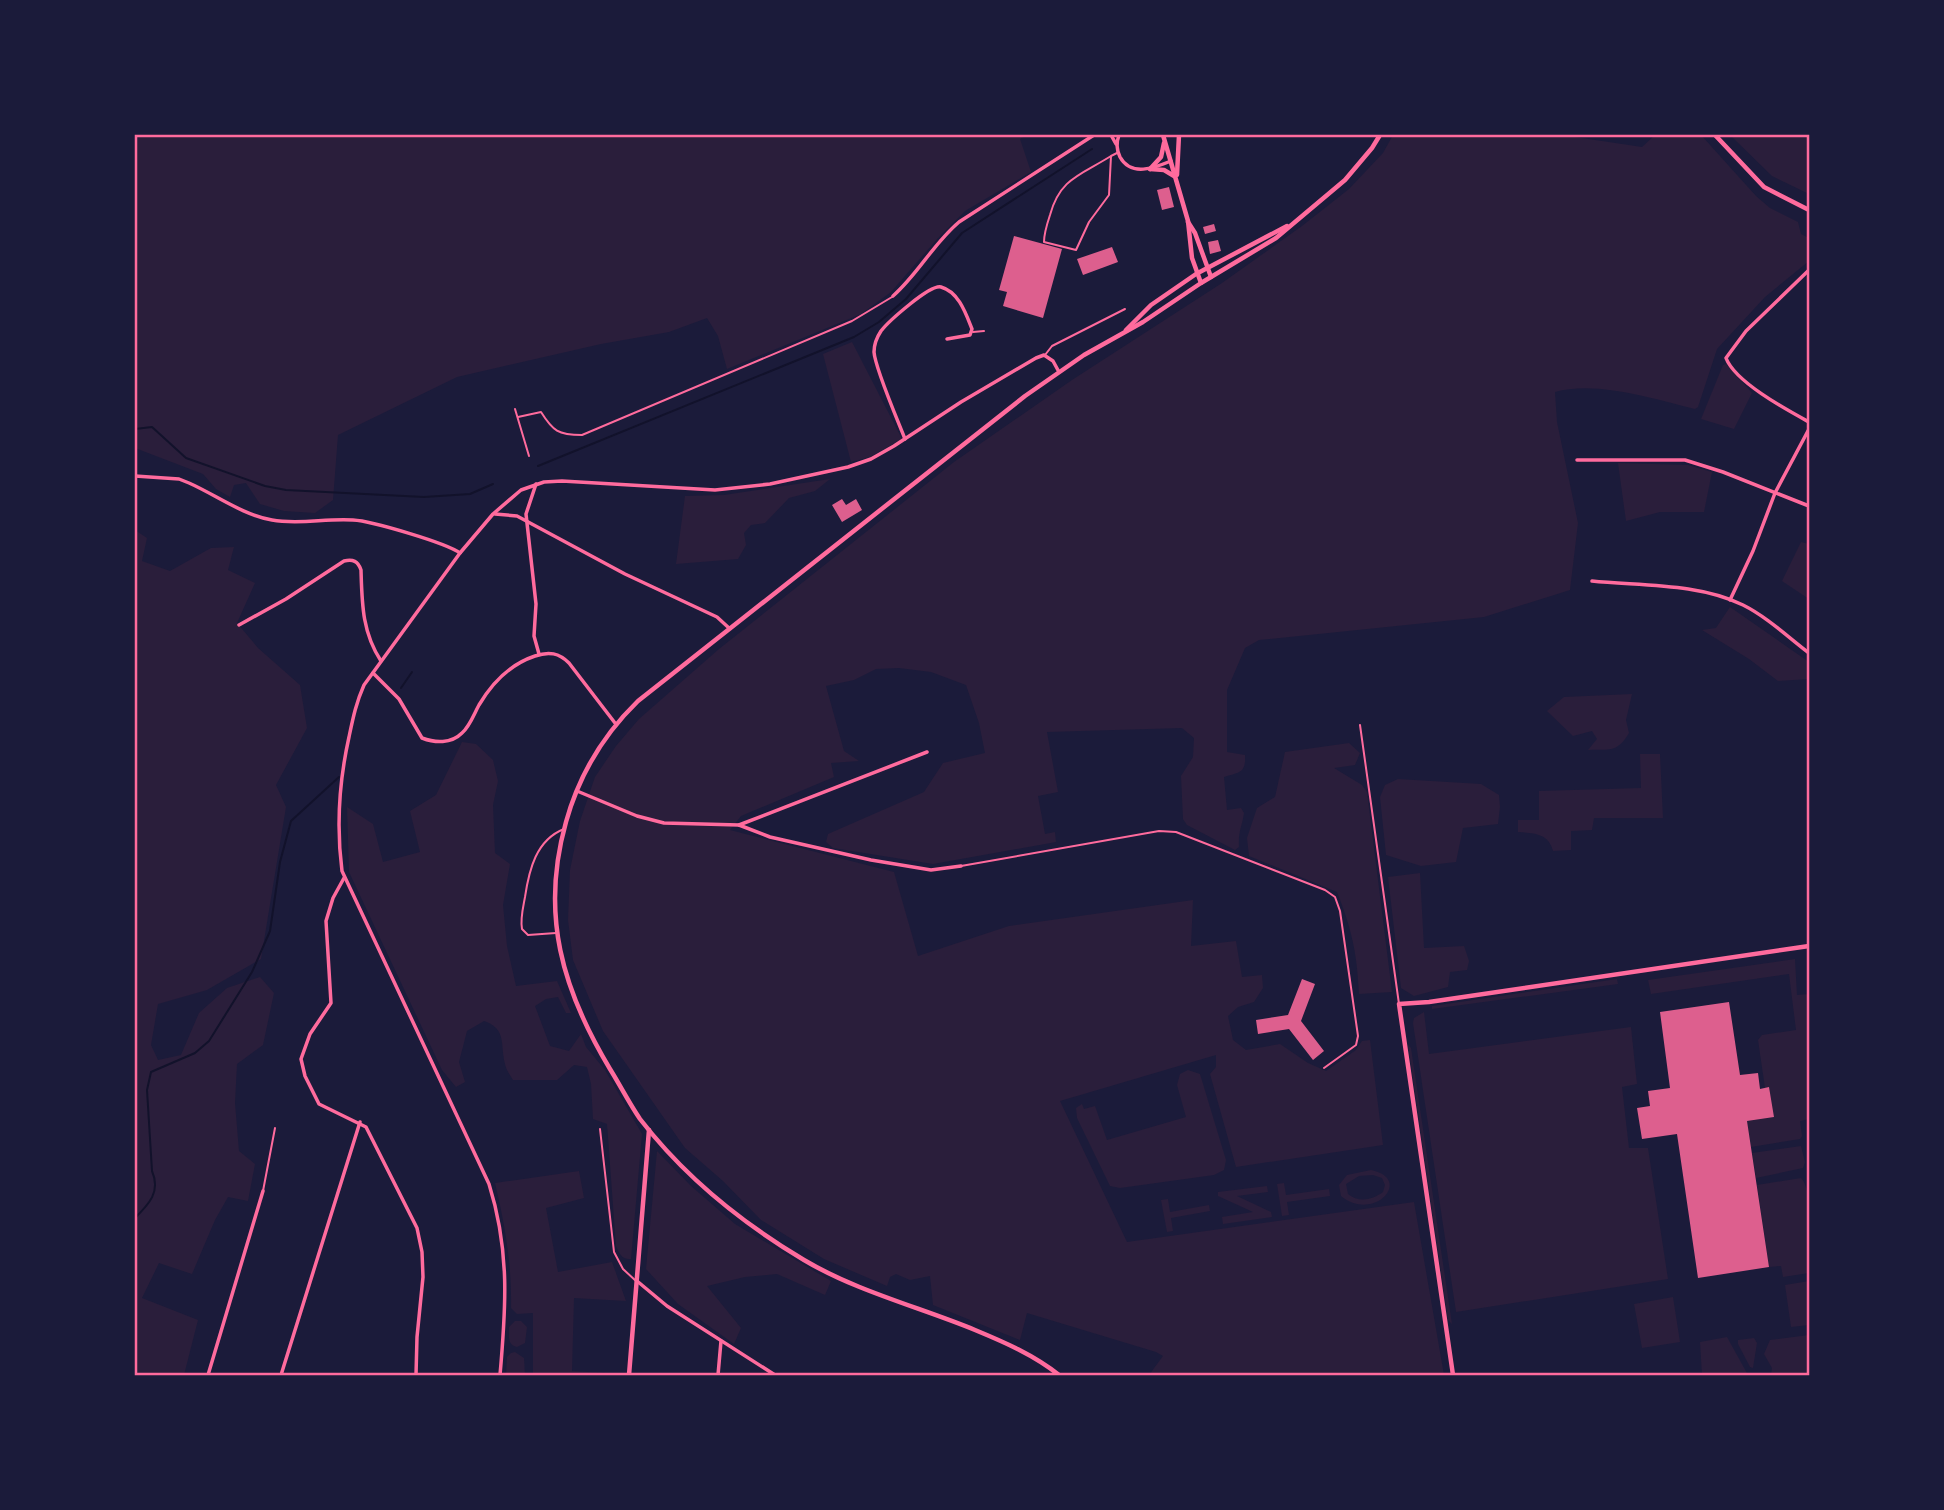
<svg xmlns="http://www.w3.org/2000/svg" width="1944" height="1510" viewBox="0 0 1944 1510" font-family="Overpass,sans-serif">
	<rect width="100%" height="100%" fill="#1b1b3a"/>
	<g fill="#2a1e3b" fill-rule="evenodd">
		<path d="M135,135H1027L1020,139L1031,172L965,211L938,238L891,292L861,314L727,369L718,336L707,318L669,332L601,344L457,377L338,435L333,500L315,513L284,511L260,504L246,483L234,485L230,497L216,489L203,474L135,448Z"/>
		<path d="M1393,135H1562L1642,147L1655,135H1701L1756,196L1770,208L1798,222L1801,234L1809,238V261L1765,297L1717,349L1698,407L1695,409C1655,399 1595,380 1555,392L1557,422L1578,523L1570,590L1484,617L1259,640L1245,648L1227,690V752L1245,755C1246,773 1240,772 1224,777L1227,810L1241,808L1244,813C1242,827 1238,831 1239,847L1235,850L1187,825L1183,819L1181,776L1193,757L1194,738L1182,728L1047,732L1058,792L1038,796L1045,834L1055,832L1056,842L933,864L833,848L826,842L828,834L924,792L943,763L985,753L979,723L966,685L931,672L899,668L876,669L854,680L826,686L844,751L859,761L831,763L834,777L741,816L730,830L894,872L918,956L1009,926L1193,900L1191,946L1236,941L1242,977L1262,975L1263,988L1254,1002L1238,1007L1228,1016L1233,1040L1246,1050L1280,1044L1308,1063L1326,1071L1356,1050L1362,1041L1370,1040L1383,1145L1236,1167L1210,1074L1216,1067V1055L1060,1101L1127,1242L1414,1202L1444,1375H1149L1163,1356L1156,1352L1027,1313L1020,1340L933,1305L930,1276L910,1280L896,1274L890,1277L887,1286L824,1259L761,1220L723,1181L685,1148L603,1031L573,960L568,920L570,870L580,821L595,777L616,746L639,719L719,649L954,462L1072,380L1222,283L1302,226L1349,189L1383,153Z"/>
		<path d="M1730,135H1809V194L1772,176Z"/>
		<path d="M852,342L902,439L870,457L851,462L823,354Z"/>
		<path d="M1726,364L1752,393L1734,429L1701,419L1723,365Z"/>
		<path d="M1618,463L1688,465L1712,472L1704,512H1660L1626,521Z"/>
		<path d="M830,479L815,491L789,498L765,523L751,525L744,533L746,545L738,559L676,564L685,496L724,495Z"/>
		<path d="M135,530L147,538L142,561L170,571L211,548L234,547L228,570L255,583L237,623L258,648L300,685L307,728L276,785L286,807L261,959L207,990L158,1004L151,1045L158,1060L181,1055L199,1013L227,988L260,977L274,993L263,1045L237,1064L235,1103L239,1151L255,1164L248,1201L228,1197L215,1220L192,1274L159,1263L142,1298L198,1320L184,1375H135Z"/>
		<path d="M1801,542L1809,544V599L1782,581Z"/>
		<path d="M1730,607L1809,662V679L1778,681L1749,659L1702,630L1716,628Z"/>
		<path d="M1632,694L1626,720L1629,733C1617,753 1610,749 1588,750L1597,739L1592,731L1573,736L1547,711L1564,697Z"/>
		<path d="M462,742L476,744L493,760L498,781L493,805L495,853L510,864L503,905L507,946L516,986L557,981L571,1013H566L558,997L546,999L535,1006L550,1046L569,1051L581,1034L586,1047L605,1070L642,1134L631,1259C622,1260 619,1253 616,1246L607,1124L593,1119L591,1084L587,1067L574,1065L557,1080H513C510,1075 506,1070 505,1064C500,1044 507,1029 484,1021L467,1031L459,1062L465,1082L456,1087L442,1070L349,872L347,807L373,824L383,862L420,852L410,811L436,795Z"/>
		<path d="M1349,743L1360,753L1355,765L1334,768L1362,785L1367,792L1392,992L1359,994C1357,953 1352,930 1337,892L1249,856L1247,838L1257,808L1275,797L1285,752Z"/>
		<path d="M1640,754H1660L1663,818H1594L1592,830L1571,831V850L1553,851C1549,833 1533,833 1518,832V820H1539V791L1641,788Z"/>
		<path d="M1398,779L1481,784L1499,795L1500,807L1498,824L1463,828L1456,862L1421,866L1386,855L1380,797L1385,785Z"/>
		<path d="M1420,873L1424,948L1464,946L1469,961L1467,970L1450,972L1448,987L1414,996L1401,988L1388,877Z"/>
		<path d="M1795,959L1797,995L1809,994V1119L1800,1121L1802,1136L1800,1139L1751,1147L1747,1121L1774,1117L1769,1088H1765L1758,1040L1762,1035L1796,1030L1789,974L1651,994L1648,980Z"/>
		<path d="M1617,979L1618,984L1432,1009V1006Z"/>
		<path d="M1424,1012L1429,1054L1631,1027L1637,1084L1622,1087L1629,1148H1648L1668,1279L1456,1312L1413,1023L1414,1018Z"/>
		<path d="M1408,1045L1411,1048L1452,1324L1448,1320Z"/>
		<path d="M1188,1070L1200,1074L1226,1160L1224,1170L1214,1175L1120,1188L1110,1186L1077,1118L1076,1108L1082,1104L1084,1109L1095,1106L1107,1140L1186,1117L1177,1085L1180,1074Z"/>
		<path d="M1801,1146L1805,1162L1803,1168L1756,1178L1752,1153Z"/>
		<path d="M657,1151L691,1186L735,1224L831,1281L825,1295L777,1274L745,1277L707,1286L741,1328L734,1344L678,1304L646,1269Z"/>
		<path d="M1371,1170C1414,1179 1374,1223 1341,1196L1339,1185L1347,1175ZM1373,1175L1382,1178L1385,1185L1383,1192C1372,1200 1359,1203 1348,1194L1346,1184L1359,1176Z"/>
		<path d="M579,1171L584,1198L546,1208L558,1272L612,1262L626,1301L574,1298L572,1371L605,1373V1375H533V1313L517,1314L511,1308C512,1265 505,1225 495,1183Z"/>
		<path d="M1801,1178C1815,1193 1809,1251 1809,1273L1783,1277L1781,1266L1769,1267L1757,1185Z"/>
		<path d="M1284,1183L1286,1195L1329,1189L1330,1196L1287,1202L1289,1215L1282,1216L1277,1184Z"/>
		<path d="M1267,1186L1268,1192L1237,1196L1271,1212L1272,1217L1223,1224L1222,1217L1253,1212L1218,1196V1192Z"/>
		<path d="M1168,1199L1170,1212L1209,1205L1210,1211L1171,1218L1173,1231L1167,1232L1161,1200Z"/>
		<path d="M1809,1281V1325L1791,1327L1785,1285Z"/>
		<path d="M1673,1297L1680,1342L1642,1348L1634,1304Z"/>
		<path d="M515,1321H521L527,1327L525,1343L517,1347C507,1345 509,1336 509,1327Z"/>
		<path d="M1809,1335V1375H1771L1772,1368L1764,1354L1770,1340Z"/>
		<path d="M1727,1337L1748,1375H1702L1700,1342Z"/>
		<path d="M1754,1338L1757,1343L1753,1368L1750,1367L1738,1344V1340Z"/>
		<path d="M515,1352L524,1358L525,1375H506L507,1357L511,1353Z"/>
	</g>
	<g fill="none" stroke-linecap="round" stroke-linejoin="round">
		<g stroke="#12122b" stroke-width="2">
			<path d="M135,429L152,427L186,458L265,486L286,490L424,497L470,494L493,484"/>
			<path d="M538,466L854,337L879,322L906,299L962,233L1092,149"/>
			<path d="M401,688L412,672"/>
			<path d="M135,1218C149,1204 161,1192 152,1171L147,1090L151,1072L195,1053L209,1041L252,972L270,931L280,862L291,821L339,777"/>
		</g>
	</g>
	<g fill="#dd5f8e">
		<path d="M1169,187L1174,207L1162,210L1157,190Z"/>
		<path d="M1214,224L1216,231L1205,234L1203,227Z"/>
		<path d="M1014,236L1062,249L1043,318L1003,306L1007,292L999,290Z"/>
		<path d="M1218,240L1221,251L1210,254L1208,242Z"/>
		<path d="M1112,247L1118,262L1083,275L1077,259Z"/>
		<path d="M842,499L846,505L856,499L862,510L842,522L832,505Z"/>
		<path d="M1302,979L1315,984L1301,1021L1324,1051L1313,1060L1289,1029L1258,1034L1256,1020L1288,1015Z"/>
		<path d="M1729,1002L1740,1075L1758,1073L1760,1089L1769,1087L1774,1117L1747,1121L1769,1267L1698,1278L1677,1134L1642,1139L1637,1108L1650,1106L1648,1091L1670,1088L1660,1012Z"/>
	</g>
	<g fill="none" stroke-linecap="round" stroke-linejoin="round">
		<g stroke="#ff6b9d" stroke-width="2">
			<path d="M1111,156C1081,175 1060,178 1050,215C1047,224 1044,233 1044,242L1076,250L1089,222L1109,195L1111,156L1117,153"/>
			<path d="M973,332L984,331"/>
			<path d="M1045,355L1052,346L1125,309"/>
			<path d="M515,409L529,456"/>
			<path d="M518,417L541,412C553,431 558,435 582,435L852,321L892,297"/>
			<path d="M1360,725L1399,1004"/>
			<path d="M961,866L1159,831L1176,832L1325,890L1335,897L1340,911L1358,1036L1356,1045L1324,1068"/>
			<path d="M556,933L528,935L522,929C520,919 523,908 525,897C529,870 536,840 564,829"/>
			<path d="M600,1129L614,1252L623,1269L636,1281"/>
			<path d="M263,1191L275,1128"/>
		</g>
		<g stroke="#ff6b9d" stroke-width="3.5">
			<path d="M1111,135L1116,144"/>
			<path d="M1119,135C1116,143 1116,149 1120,157C1131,177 1154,168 1171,161"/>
			<path d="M1809,270L1746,331L1726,358C1735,382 1787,410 1809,422"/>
			<path d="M893,296C918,274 933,244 959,222L1094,135"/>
			<path d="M905,439C898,421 875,368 874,352C874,345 877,337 881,331C888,322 930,284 941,287C959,292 966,314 972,329L970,335L947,339"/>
			<path d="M1577,460H1685L1723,472L1809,506"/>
			<path d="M135,476L179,479L189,483C216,495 243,515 272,520C299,525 326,518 353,520C372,521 446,543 460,553"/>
			<path d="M536,484L526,514L536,604L534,636L539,654"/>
			<path d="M495,514L517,516L625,574L717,617L729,628"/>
			<path d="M1592,581C1641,586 1698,583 1743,605C1767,617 1788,637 1809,653"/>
			<path d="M1730,600L1753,551L1775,493L1809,429"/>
			<path d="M239,625L286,599L344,561C353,559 358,561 361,570C362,603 362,632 381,661"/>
			<path d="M373,673L399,699L422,738C435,743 451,744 462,733C470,726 474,714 479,705C492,683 511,664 535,656C549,651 559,653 569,663L615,723"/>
			<path d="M577,791L637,816L664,823L739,825L927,752"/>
			<path d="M739,825L770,837L871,860L931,870L961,866"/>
			<path d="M344,878L333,898L326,921L331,1003L310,1034L301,1059L305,1076L319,1104L366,1127L417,1228L422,1252L423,1277L417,1337L416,1375"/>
			<path d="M637,1281L667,1306L775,1375"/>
			<path d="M208,1375L263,1191"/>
			<path d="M281,1375L360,1122"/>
			<path d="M500,1375C506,1307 510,1251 489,1184L342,871C336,825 339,782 349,737C353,718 356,703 364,685L460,553L493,514L521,490L544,482L562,481L715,490L770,484L848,467L871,459L894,446L961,402L1036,358L1044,355L1053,361L1059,372"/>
			<path d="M718,1375L721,1341"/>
		</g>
		<g stroke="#ff6b9d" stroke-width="4.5">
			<path d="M1715,135L1764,187L1809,210"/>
			<path d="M629,1375L649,1130"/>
			<path d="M1453,1375L1399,1004L1429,1002L1809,946"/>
		</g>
		<g stroke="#ff6b9d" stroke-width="4.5">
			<path d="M1163,135L1188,221L1192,258L1201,283"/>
			<path d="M1150,169L1161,157L1164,143"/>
			<path d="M1150,169L1164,170L1174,176"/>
			<path d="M1177,175L1179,135"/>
			<path d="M1188,222L1195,233L1211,277"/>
			<path d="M1126,330L1151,305L1196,274L1287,226"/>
			<path d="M1059,1375C1034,1355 1004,1342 975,1330C919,1307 856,1291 804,1260C742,1223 684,1176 640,1119C629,1103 620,1085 610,1069C562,989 540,914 566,822C579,775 603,735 638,701L1025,396L1084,355L1143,322L1201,283L1276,238L1345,180L1372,148L1380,135"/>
		</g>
	</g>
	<rect width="1944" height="1510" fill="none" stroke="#1b1b3a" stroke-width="273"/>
	<rect x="136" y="136" width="1672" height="1238" fill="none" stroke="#ff6b9d" stroke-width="2.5"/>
</svg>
